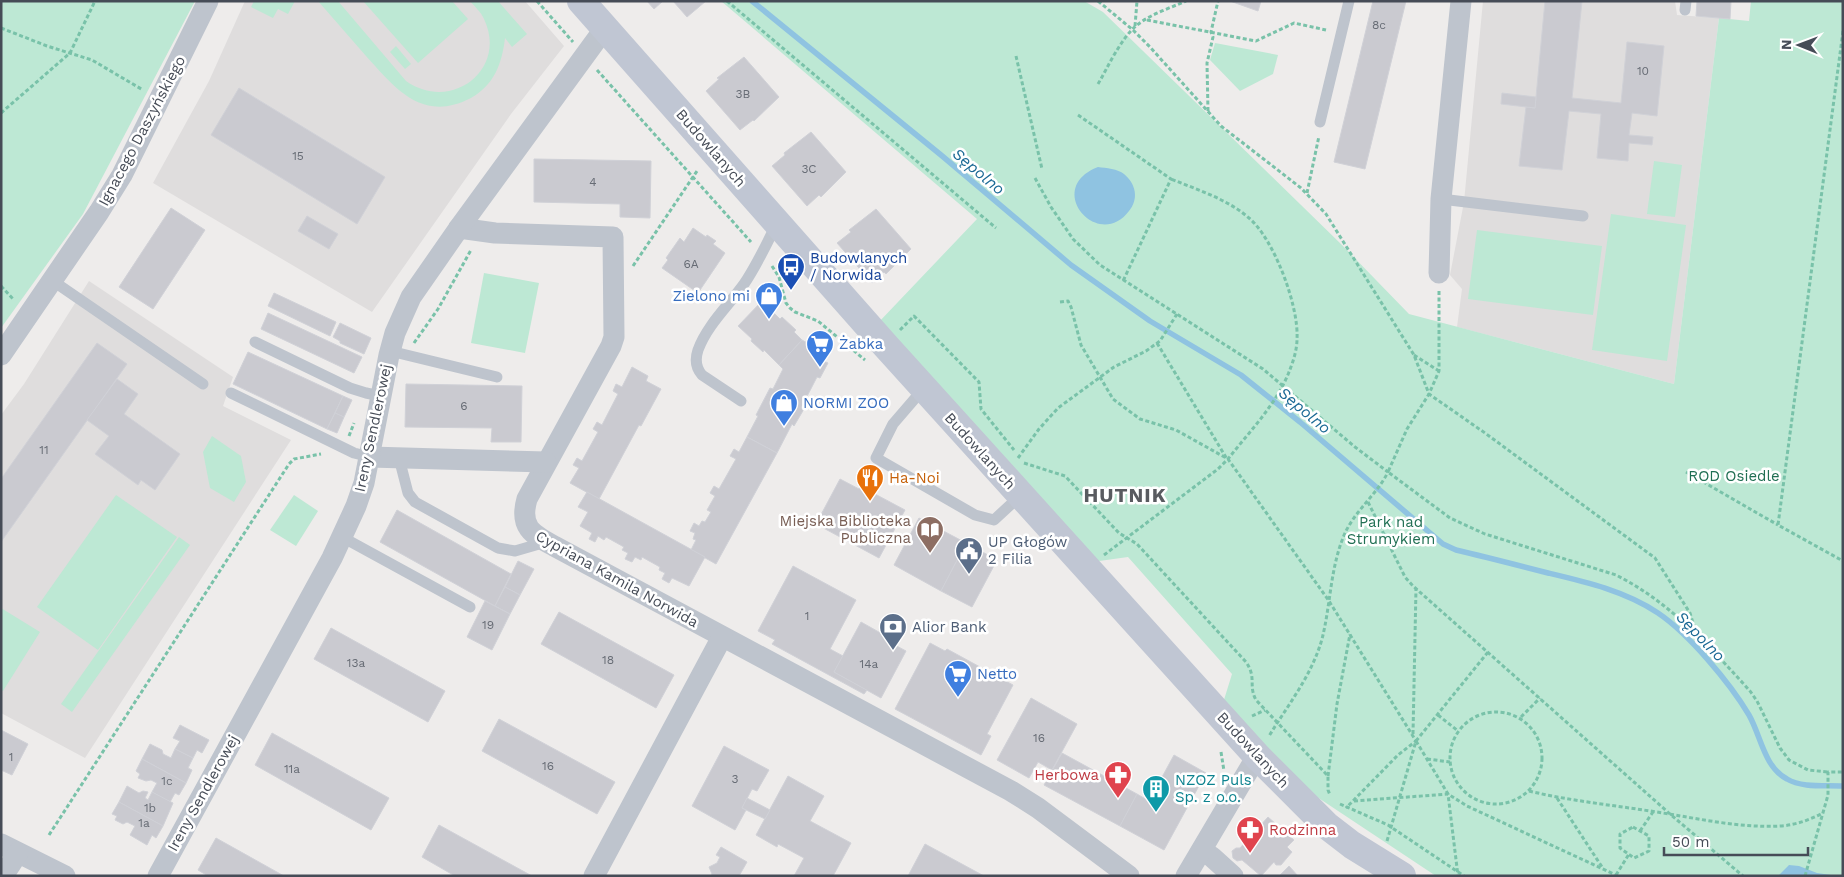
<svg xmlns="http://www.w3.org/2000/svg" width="1844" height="877" viewBox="0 0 1844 877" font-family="'Work Sans',sans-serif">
	<rect width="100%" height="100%" fill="#eeeceb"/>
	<g fill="#dfdddd">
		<path d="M245,1H525L564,46L511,114L372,312L153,183L209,81Z"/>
		<path d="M1483,1H1675L1677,15L1719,18L1674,384L1457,327L1462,289L1450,275L1464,202Z"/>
		<path d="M89,281L233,377L223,406L291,440L85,758L1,713V415L24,384Z"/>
	</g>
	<g fill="#bde8d4">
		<path d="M1,1H195L83,214L1,328Z"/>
		<path d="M254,1H295L288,14L278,9L273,18L251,7Z"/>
		<path d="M318,1H338L406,81C452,113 508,69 484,19C481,12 475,7 470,1H498L527,34L512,47L505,38C502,64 494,85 471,98C422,123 396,89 366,56C350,38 334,19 318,1Z"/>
		<path d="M363,1H452L468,19L418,63Z"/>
		<path d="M721,1H1084L1103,12L1342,245L1409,314L1674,384L1719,18L1749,21L1751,1H1843V876H1436L1311,793L1223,703L1232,674L1128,557L1092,562L878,323L977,219Z"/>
		<path d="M1215,43L1278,55L1273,74L1240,91L1210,60Z"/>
		<path d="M396,46L411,64L405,69L390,52Z"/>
		<path d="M1654,161L1682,165L1675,217L1647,214Z"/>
		<path d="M1611,214L1686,225L1667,361L1592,350Z"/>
		<path d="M1477,230L1602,246L1593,315L1468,299Z"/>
		<path d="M484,273L539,283L525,353L471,343Z"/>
		<path d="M212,436L241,456L246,482L234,502L210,488L203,452Z"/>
		<path d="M116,495L177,537L98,650L37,607Z"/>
		<path d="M294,495L318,511L296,546L270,530Z"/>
		<path d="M179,537L190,545L72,712L61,704Z"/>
		<path d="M1,608L40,632L3,691L1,690Z"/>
	</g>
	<g fill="#8fc3e1">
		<path d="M1098,167C1106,168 1118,169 1124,174C1136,184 1139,199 1129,211C1098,252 1043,188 1098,167Z"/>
		<path d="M1789,865L1799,866L1817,873L1838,876H1778Z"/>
	</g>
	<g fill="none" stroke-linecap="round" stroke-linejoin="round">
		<path stroke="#8fc3e1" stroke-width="5.5" d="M752,1L941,155L1071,265L1150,321L1241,375L1300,422L1443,544L1456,550C1486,557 1517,565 1548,573C1586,582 1625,591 1658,613C1689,634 1730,683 1749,715C1761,736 1764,767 1787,779C1802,788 1825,785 1843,786"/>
	</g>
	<g fill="#cacad0" stroke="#d0d1d7">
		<path d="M647,1H663L654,9Z"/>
		<path d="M673,1H706L687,17Z"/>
		<path d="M1230,1H1261L1258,11Z"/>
		<path d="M1373,1H1406L1365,169L1334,162Z"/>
		<path d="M1545,1H1582L1572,98L1621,103L1627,42L1664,46L1657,116L1632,113L1629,135L1653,137L1652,145L1629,143L1628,161L1597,158L1601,114L1569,111L1562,170L1519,166L1526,107L1535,108Z"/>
		<path d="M1697,1H1731L1730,19L1696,16Z"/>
		<path d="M744,57L779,97L754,121L753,120L740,130L706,91L719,79L717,78Z"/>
		<path d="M239,88L385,177L357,224L211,135Z"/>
		<path d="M1502,93L1536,97L1535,108L1501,104Z"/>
		<path d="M811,132L846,172L821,197L819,195L807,206L772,166L785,155L784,153Z"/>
		<path d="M534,159L651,161L650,218L620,217V204L534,202Z"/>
		<path d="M171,208L205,230L153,309L119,287Z"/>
		<path d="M876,209L911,249L886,274L884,272L872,283L837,243L851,232L849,230Z"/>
		<path d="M307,216L338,234L329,249L298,231Z"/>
		<path d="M693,228L706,237L707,235L716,241L713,244L725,253L698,293L662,268L668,260L666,258L680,238L684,242Z"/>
		<path d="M274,293L336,322L330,336L268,306Z"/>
		<path d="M762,301L780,319L782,317L796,330L794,332L802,340L779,365L764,350L763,352L751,341L752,339L738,326Z"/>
		<path d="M268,313L362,357L354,373L261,329Z"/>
		<path d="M340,323L371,338L364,354L340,343V341L333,337Z"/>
		<path d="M802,340L809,344L813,351L821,356L819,359L828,363L820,378L817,377L801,408L804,409L794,426L792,424L777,453L747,437L758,416L756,415L770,388L773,389L783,369L779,365Z"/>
		<path d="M97,343L127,364L1,542V479Z"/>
		<path d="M248,352L343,396L327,429L233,384Z"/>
		<path d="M632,367L648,376L646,381L661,389L641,426L639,425L599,499L570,483L579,468L573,465L577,458L582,461L598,432L593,429L597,422L602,425L618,394L613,391L616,384L622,387Z"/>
		<path d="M117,379L138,394L124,414L180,454L155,490L141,480L138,485L95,454L109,436L87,420Z"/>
		<path d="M406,384L522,386L521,442H491L492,428L405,427Z"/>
		<path d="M343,396L352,400L344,417L335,413Z"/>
		<path d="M335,413L344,417L337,433L327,429Z"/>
		<path d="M747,437L777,453L716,564L691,550L696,540L693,539L695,533L690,531L694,523L699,526L702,521L705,522L711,512L707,510L715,496L710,493L714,486L719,489L736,459L730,456L734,449L739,452Z"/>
		<path d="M840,479L859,489L860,486L905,510L879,558L816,524Z"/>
		<path d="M587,492L705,557L689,586L672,578L669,583L662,579L665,573L659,570L660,567L642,557L641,560L635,557L632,562L625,559L628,553L622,550L624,547L606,537L604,540L598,536L595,542L589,539L592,533L580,526L588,512L578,507Z"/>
		<path d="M397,510L511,574L495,606L380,542Z"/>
		<path d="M919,518L966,543L941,591L894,565Z"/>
		<path d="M966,543L997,560L972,607L941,591Z"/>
		<path d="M518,561L534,569L520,595L505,587Z"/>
		<path d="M793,566L856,600L830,649L843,656L834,672L867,690L864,694L772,644L775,640L758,631Z"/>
		<path d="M505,587L520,595L510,614L495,606Z"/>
		<path d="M485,601L510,614L492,650L467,637Z"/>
		<path d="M559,612L674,675L656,708L541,644Z"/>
		<path d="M861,622L893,640L891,643L906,651L881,698L834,672Z"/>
		<path d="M331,628L445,691L428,722L314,659Z"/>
		<path d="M930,643L945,651L947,649L1013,685L987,734L991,736L981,755L895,709Z"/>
		<path d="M1031,698L1077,724L1052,770L1038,762L1029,778L997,760Z"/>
		<path d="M499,719L615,782L597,814L482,751Z"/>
		<path d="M180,725L209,740L202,753L197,750L193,758L175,749L180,741L173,738Z"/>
		<path d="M1,730L28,744L12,775L1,770Z"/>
		<path d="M272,733L389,798L371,830L255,765Z"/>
		<path d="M150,744L162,750L163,754L171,758L175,749L193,758L188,768L192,770L186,783L142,759Z"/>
		<path d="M724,746L769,770L757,791L752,789L742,808L746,810L735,830L692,806Z"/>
		<path d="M1062,753L1137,794L1120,826L1044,785Z"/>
		<path d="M1174,755L1206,773L1164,850L1120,826L1137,794L1149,801Z"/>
		<path d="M142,759L186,783L179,795L175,793L170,802L152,792L157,783L151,780L146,781L138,778L140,774L136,771Z"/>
		<path d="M788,776L824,796L810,821L851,843L833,876H794L804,858L778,844L777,847L756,835Z"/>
		<path d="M127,786L139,793L143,791L148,792L145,798L148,800L152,792L173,803L163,826L119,802Z"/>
		<path d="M747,798L770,810L765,819L742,808Z"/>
		<path d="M119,802L163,826L156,838L152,835L147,845L130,835L135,826L127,822L123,824L115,820L117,816L112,814Z"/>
		<path d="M1268,817L1294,840L1287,847L1292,852L1281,865H1276L1274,862L1261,876L1242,860L1237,861L1233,858L1232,851L1236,848H1240Z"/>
		<path d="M439,825L532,876H455L422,857Z"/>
		<path d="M216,838L284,876H208L198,870Z"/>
		<path d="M925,844L984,876H908Z"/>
		<path d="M721,847L747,862L739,876H711L712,874L709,867L717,863L720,857L716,855Z"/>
		<path d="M1289,866L1298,876H1279Z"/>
	</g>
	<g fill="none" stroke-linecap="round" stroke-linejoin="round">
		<g stroke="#79c2a9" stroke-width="3" stroke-dasharray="4 2.5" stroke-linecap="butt">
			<path d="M537,1L573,42"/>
			<path d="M727,1L996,228"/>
			<path d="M1098,1L1133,30L1150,47L1221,126L1301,188L1326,214L1414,355L1429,394L1485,433L1655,558L1690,613L1697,636"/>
			<path d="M1147,20L1256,41L1294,23L1326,30"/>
			<path d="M1135,26L1137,1"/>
			<path d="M1,28L47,46L92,60L143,90"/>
			<path d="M1843,31L1778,525L1843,561"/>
			<path d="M1016,56L1042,169"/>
			<path d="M597,70L751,242"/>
			<path d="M1098,84C1108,67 1121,38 1137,25C1151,14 1170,8 1186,1"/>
			<path d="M1208,111L1207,63L1213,37L1211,32L1218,1"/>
			<path d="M1,113L70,53L95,1"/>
			<path d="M1078,115L1171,179L1123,281"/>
			<path d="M1035,178L1051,207L1073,239L1100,265L1263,369L1355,447L1388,472C1377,494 1357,509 1346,531C1330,565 1331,604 1322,639C1312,675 1288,705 1269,736"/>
			<path d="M1307,193L1319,136"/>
			<path d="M633,266L697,171"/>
			<path d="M772,266L779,277L786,303L790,308L795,312L818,321L865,360"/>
			<path d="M1,286L14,300"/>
			<path d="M1439,291V371L1429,394L1407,429L1388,472L1450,518L1485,534L1616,575C1670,602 1710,647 1750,691L1757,701L1780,748L1789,760L1808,770L1828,772"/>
			<path d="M1060,302L1068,301L1071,307L1081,345L1113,399L1140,419L1176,430L1228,459L1329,601L1416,741L1398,755L1346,808"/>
			<path d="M900,330L914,316L979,382L981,409L1014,450"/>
			<path d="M414,343L438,309L471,250"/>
			<path d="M1157,343L1227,459"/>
			<path d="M1414,355L1439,371"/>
			<path d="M349,436L354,423"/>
			<path d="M1018,458L1039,429L1058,408L1114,367L1146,351L1160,341L1177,314"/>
			<path d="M1024,463L1065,476L1119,533L1137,544L1246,662C1257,678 1248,685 1256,700L1328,776V790L1330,795"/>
			<path d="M1686,472L1778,525"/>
			<path d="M1368,502L1405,577L1413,586L1670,814L1743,876"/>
			<path d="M1104,555L1218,469L1228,459C1249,432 1276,405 1289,372C1293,362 1297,350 1297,339C1299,306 1274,239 1249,218C1227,199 1198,190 1171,179"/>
			<circle cx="1496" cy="758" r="46"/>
			<path d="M1438,715L1458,731"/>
			<path d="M1252,716L1265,710"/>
			<path d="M1521,717L1540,698"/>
			<path d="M1413,734L1416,588"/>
			<path d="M1416,741L1448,794L1467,806L1618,876"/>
			<path d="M1221,752L1224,771"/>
			<path d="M1427,759L1450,762"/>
			<path d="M1328,776L1337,704L1350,634"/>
			<path d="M1529,791C1575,802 1622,806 1669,814C1705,820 1743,828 1780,826C1796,825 1809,820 1823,813"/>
			<path d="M1557,798L1602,867"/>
			<path d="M1354,801L1448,794L1458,876"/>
			<path d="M1340,804L1388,825L1464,876"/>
			<path d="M1633,827L1649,836V851L1634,858L1620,848V834Z"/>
			<path d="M1640,831L1653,812"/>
			<path d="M49,835L289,464L294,459L321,454"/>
			<path d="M1387,841L1416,741L1488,652"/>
			<path d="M1616,875L1629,854"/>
			<path d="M1805,876L1828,795V772H1843"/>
		</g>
		<g stroke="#bec4cd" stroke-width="11">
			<path d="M1685,10L1686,1"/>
			<path d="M1320,122L1349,1"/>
			<path d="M1441,199L1583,216"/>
			<path d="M53,281L203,384"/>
			<path d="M255,342L350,388L366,393L381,396"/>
			<path d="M390,351L497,377"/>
			<path d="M924,388L893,424L876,458L975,515L994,520L1021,495"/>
			<path d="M231,393L354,453L370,457"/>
			<path d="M741,401L702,375C695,367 695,359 698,350C707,325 729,305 744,284C757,265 767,243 777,223"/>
			<path d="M399,458L408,493L415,502L498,548L515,551L546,542"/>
			<path d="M342,537L470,607"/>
		</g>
		<g stroke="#bec4cd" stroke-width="21">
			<path d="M459,228L495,233L613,237L614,337L611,346L527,499C519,527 532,534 554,546L1011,791L1038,808L1129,876"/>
			<path d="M1439,273L1441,199L1461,1"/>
			<path d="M1,355L99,212L122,175L208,1"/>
			<path d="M370,457L546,462"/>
			<path d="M1,844L65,876"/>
			<path d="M1202,850L1212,857L1233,876"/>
			<path d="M3,876L18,853"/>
			<path d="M158,876L332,558L356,506L364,483L389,355L395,333L411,297L459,228L605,28"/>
			<path d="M594,876L722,637"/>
			<path d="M1186,876L1257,756"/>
		</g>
		<path stroke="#c0c6d3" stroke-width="28" d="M581,1L885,345L1257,756L1326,825L1352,845L1402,876"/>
	</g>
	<defs>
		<symbol id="bus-pin" viewBox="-11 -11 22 30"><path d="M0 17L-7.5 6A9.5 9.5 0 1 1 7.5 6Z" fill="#1a4fb4" stroke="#fff"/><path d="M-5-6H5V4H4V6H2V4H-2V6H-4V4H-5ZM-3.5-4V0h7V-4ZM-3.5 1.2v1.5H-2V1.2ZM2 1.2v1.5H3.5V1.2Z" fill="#fff"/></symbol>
		<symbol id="shop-pin" viewBox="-11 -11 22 30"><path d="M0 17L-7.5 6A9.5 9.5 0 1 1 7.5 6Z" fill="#3f7fe0" stroke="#fff"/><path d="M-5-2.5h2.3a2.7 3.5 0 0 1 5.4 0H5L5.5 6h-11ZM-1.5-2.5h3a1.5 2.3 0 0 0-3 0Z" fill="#fff"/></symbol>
		<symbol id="supermarket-pin" viewBox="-11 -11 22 30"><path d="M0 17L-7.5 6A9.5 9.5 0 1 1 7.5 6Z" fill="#3f7fe0" stroke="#fff"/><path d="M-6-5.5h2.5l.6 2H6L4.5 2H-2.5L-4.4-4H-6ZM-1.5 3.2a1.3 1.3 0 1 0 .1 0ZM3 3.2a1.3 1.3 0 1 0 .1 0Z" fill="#fff"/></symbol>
		<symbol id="restaurant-pin" viewBox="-11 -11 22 30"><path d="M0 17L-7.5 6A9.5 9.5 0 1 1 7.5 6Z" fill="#e8710a" stroke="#fff"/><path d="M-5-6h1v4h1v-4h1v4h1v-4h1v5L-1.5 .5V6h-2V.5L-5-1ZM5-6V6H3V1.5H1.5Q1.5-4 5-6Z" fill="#fff"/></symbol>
		<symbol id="library-pin" viewBox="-11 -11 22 30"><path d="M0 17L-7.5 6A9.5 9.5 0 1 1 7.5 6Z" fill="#8d6e63" stroke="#fff"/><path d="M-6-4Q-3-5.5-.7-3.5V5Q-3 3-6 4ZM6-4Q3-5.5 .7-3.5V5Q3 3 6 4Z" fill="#fff"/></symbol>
		<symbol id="civic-pin" viewBox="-11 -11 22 30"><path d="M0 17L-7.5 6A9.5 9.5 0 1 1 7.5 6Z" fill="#5c6f8a" stroke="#fff"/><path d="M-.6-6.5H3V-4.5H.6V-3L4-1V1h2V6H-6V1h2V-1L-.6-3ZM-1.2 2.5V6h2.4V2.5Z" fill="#fff"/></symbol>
		<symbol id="bank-pin" viewBox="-11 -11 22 30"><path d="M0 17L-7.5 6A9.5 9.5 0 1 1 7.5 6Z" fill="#5c6f8a" stroke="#fff"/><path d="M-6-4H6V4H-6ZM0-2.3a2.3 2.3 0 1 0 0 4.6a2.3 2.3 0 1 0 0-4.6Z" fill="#fff"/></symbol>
		<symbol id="pharmacy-pin" viewBox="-11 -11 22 30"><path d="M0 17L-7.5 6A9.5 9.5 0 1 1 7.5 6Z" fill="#e0444e" stroke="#fff"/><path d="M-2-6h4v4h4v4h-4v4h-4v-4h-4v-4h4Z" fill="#fff"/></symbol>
		<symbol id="building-pin" viewBox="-11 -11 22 30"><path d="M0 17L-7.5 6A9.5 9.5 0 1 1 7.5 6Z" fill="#0f9aa8" stroke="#fff"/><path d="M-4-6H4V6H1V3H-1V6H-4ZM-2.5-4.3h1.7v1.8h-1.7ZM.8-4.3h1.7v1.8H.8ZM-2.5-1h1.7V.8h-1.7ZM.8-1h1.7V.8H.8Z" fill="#fff"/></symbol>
	</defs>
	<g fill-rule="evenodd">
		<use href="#bus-pin" x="775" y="251" width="32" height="43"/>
		<use href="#shop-pin" x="753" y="280" width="32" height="43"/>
		<use href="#supermarket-pin" x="804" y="328" width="32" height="43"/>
		<use href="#shop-pin" x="768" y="387" width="32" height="43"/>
		<use href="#restaurant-pin" x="854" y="462" width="32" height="43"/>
		<use href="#library-pin" x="914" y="514" width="32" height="43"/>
		<use href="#civic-pin" x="953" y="535" width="32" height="43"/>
		<use href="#bank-pin" x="877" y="611" width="32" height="43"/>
		<use href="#supermarket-pin" x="942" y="658" width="32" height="43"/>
		<use href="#pharmacy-pin" x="1102" y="759" width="32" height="43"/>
		<use href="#building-pin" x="1140" y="773" width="32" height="43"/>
		<use href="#pharmacy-pin" x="1234" y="814" width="32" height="43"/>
	</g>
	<g text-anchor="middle" stroke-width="5" stroke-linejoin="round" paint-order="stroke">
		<g font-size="12" fill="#676c75">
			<text x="1379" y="29">8c</text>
			<text x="1643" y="75">10</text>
			<text x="743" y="98">3B</text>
			<text x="298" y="160">15</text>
			<text x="809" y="173">3C</text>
			<text x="593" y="186">4</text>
			<text x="691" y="268">6A</text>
			<text x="464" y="410">6</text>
			<text x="44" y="454">11</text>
			<text x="807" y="620">1</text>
			<text x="488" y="629">19</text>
			<text x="608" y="664">18</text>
			<text x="356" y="667">13a</text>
			<text x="869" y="668">14a</text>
			<text x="1039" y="742">16</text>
			<text x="11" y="761">1</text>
			<text x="548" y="770">16</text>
			<text x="292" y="773">11a</text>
			<text x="735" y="783">3</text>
			<text x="167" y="785">1c</text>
			<text x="150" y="812">1b</text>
			<text x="144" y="827">1a</text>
		</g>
		<g font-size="15" fill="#464c57" stroke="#fff">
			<text transform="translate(142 131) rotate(-62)" y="5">Ignacego Daszyńskiego</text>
			<text transform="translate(711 148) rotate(49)" y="5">Budowlanych</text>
			<text transform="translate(373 428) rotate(-78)" y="5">Ireny Sendlerowej</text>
			<text transform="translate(980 451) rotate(48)" y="5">Budowlanych</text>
			<text transform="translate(617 579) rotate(29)" y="5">Cypriana Kamila Norwida</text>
			<text transform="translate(1253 750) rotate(47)" y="5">Budowlanych</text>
			<text transform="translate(203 793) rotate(-61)" y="5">Ireny Sendlerowej</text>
		</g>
		<g font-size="15" fill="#164399" stroke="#fff" text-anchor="start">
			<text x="810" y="263">Budowlanych<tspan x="810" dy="17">/ Norwida</tspan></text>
		</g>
		<g font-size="15" fill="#366cbe" stroke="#fff" text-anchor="start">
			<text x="750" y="301" text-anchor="end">Zielono mi</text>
			<text x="839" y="349">Żabka</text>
			<text x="803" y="408">NORMI ZOO</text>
			<text x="977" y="679">Netto</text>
		</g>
		<g font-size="15" fill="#206f53" stroke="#fff">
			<text x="1734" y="481">ROD Osiedle</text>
			<text x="1391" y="527">Park nad<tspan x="1391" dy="17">Strumykiem</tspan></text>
		</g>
		<g font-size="15" fill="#c56008" stroke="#fff" text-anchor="start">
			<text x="889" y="483">Ha-Noi</text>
		</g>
		<g font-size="15" fill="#785e54" stroke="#fff" text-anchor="end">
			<text x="911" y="526">Miejska Biblioteka<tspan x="911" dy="17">Publiczna</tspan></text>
		</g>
		<g font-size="15" fill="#4e5e75" stroke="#fff" text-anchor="start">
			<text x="988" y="547">UP Głogów<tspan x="988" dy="17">2 Filia</tspan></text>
			<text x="912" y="632">Alior Bank</text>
		</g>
		<g font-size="15" fill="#be3a42" stroke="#fff" text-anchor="end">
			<text x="1099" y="780">Herbowa</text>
			<text x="1269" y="835" text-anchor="start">Rodzinna</text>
		</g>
		<g font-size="15" fill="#0d838f" stroke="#fff" text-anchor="start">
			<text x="1175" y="785">NZOZ Puls<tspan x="1175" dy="17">Sp. z o.o.</tspan></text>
		</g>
		<g font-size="16" font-style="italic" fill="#1b6995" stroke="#fff">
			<text transform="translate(979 171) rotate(40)" y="6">Sępolno</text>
			<text transform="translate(1305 410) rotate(40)" y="6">Sępolno</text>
			<text transform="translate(1701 636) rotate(46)" y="6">Sępolno</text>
		</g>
		<g font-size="20" font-weight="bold" letter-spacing="1" fill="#595b60" stroke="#fff">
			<text x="1125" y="502">HUTNIK</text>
		</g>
	</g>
	<rect width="1844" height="877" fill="none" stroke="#464c57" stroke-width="5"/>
	<g transform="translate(1799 45) rotate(271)" stroke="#ffffff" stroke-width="4" paint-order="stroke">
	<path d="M0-4L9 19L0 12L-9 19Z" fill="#464c57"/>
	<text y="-8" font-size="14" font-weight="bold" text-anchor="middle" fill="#464c57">N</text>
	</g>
	<path d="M1664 847v8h144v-8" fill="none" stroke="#464c57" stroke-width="2.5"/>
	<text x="1672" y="847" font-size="15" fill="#464c57" stroke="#ffffff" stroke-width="4" paint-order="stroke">50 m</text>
</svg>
